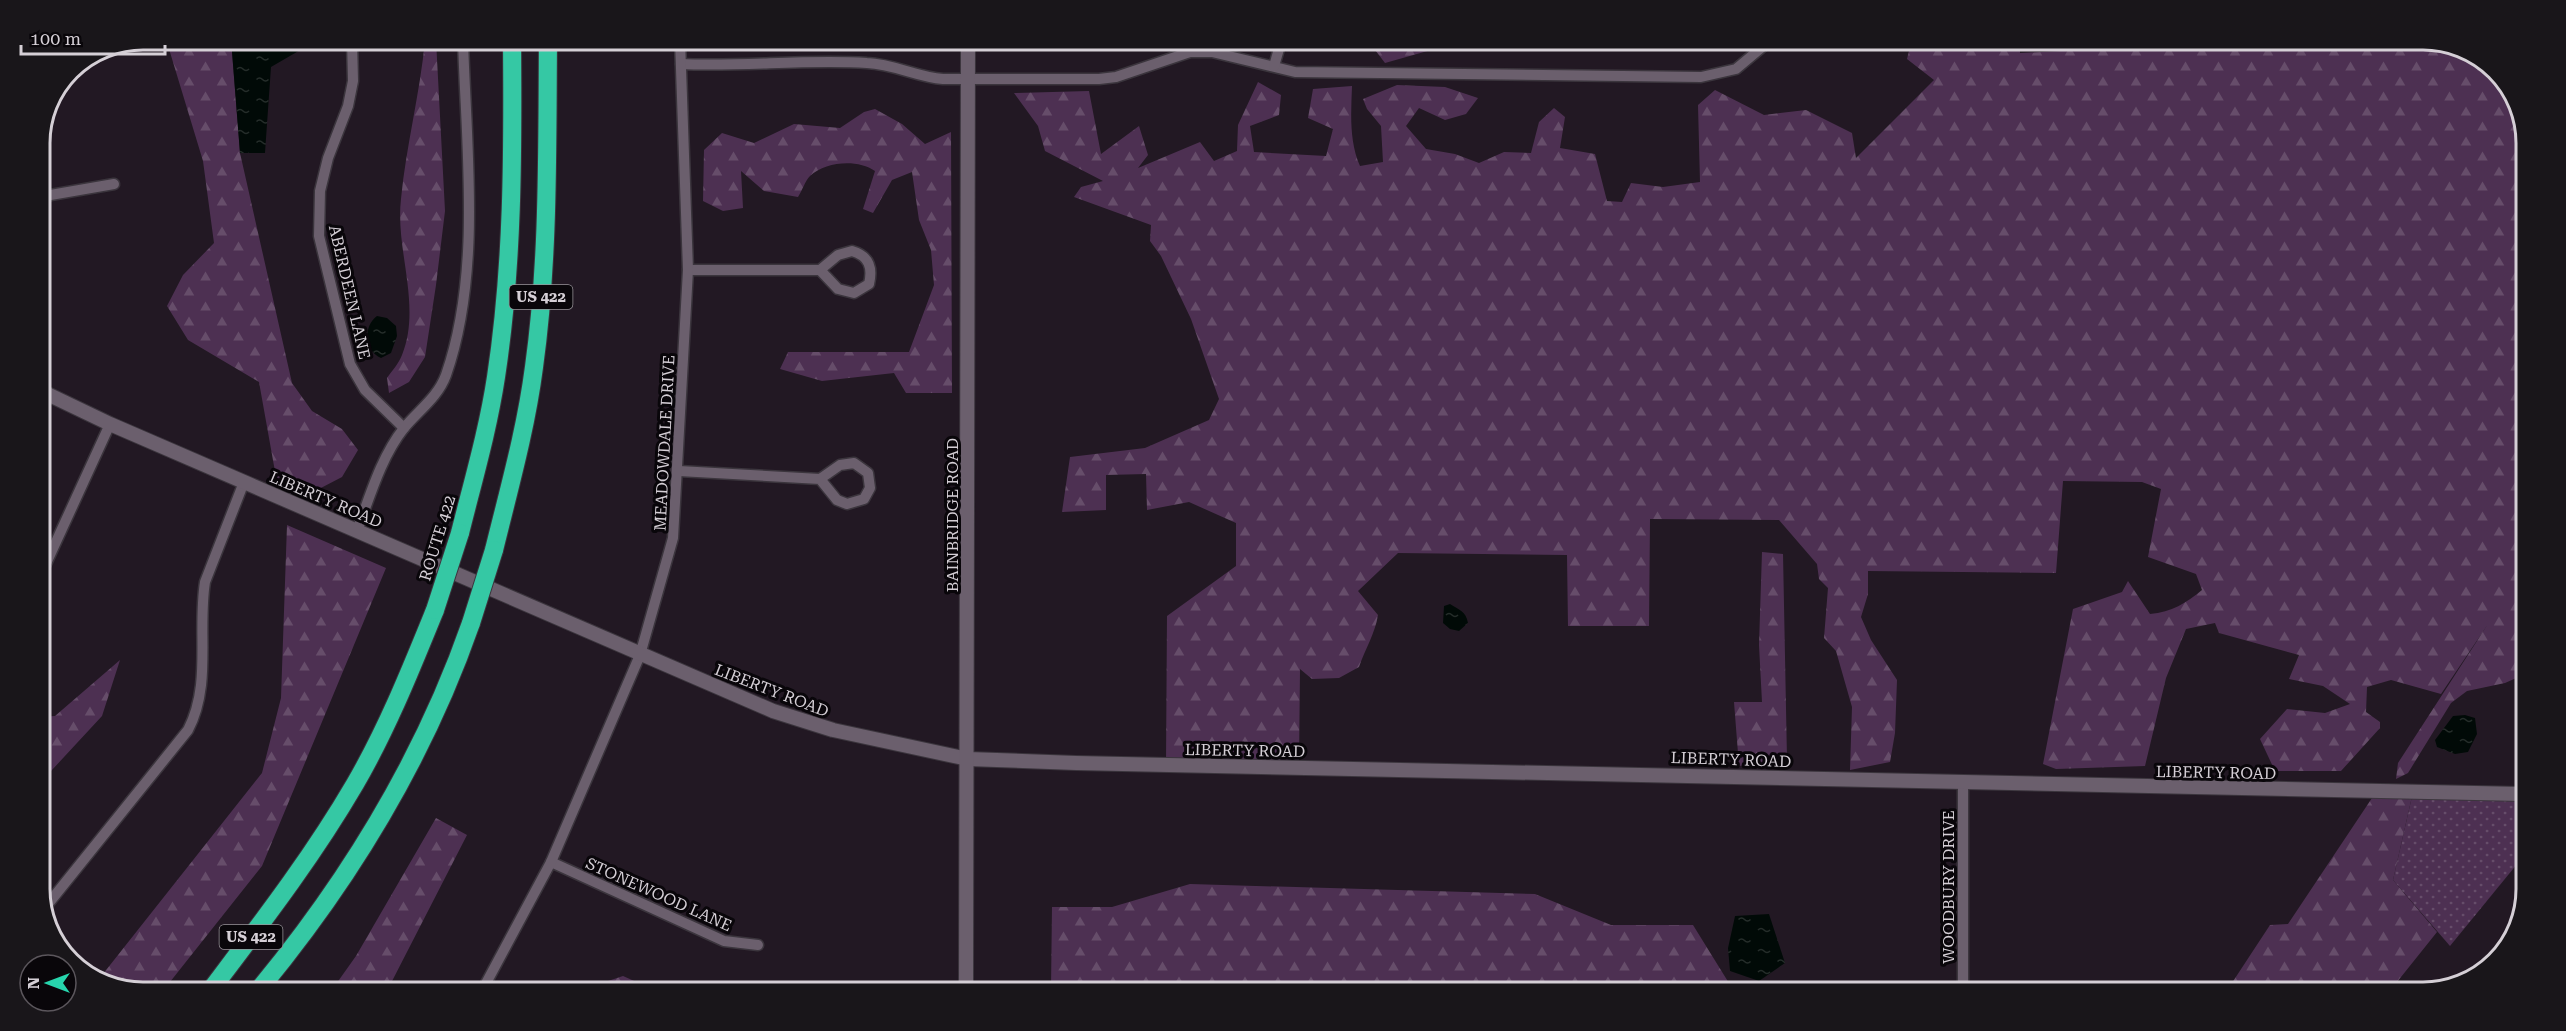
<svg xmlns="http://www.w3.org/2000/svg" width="2566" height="1031" viewBox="0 0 2566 1031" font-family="'Roboto Serif',serif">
	<defs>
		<pattern id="grass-dots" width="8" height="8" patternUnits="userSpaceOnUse" patternTransform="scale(1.5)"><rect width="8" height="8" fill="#4d3052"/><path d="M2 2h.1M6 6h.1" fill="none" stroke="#664d6a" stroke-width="1.8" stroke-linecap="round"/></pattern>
		<pattern id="forest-firs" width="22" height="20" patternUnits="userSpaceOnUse" patternTransform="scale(1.5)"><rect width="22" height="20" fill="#4d3052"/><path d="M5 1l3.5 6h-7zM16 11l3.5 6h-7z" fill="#664d6a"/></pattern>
		<pattern id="water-ripples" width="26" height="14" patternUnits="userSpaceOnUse" patternTransform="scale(1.5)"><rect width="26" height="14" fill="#010a07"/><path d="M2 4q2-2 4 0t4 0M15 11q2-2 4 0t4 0" fill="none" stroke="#252d2a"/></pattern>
	</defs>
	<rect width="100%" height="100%" fill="#221823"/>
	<path fill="url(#grass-dots)" d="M2413,792L2522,794V858L2450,946L2393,880Z"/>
	<g fill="url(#forest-firs)">
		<path d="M166,39H231L240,153L292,383L312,411L342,429L358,450L342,477L317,490L289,484L276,477L259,382L188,340L167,306L183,275L214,243L203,161Z"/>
		<path d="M425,40H436L445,211L436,285L425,357L409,382L389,393L387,378C392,371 399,363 402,355C422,305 395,250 401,199C406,146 420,94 425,40Z"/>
		<path d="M1369,42H1477V45L1431,50L1385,63Z"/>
		<path d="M1911,43L2020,44V53L2061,51L2060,44L2457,45L2505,79L2527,136L2523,675L2505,683L2467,691L2451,703L2408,773L2396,779L2398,763L2488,624L2441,694L2391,680L2367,687L2366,712L2380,722V728L2341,771H2275L2260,739L2287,709L2325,713L2350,704L2323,686L2289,679L2299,655L2219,633L2215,623L2186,629L2166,678L2145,766L2056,769L2043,764L2073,609L2122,592L2128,581L2150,614C2172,612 2186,603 2202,590L2196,574L2148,557L2161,489L2142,482L2063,481L2056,573L1868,571V594L1861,617L1871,640L1897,680L1895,733L1890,762L1850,770L1852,707L1836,651L1824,638L1828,588L1819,579L1817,564L1779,520L1650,519L1649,626H1568L1567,555L1398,553L1358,591L1378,615C1375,634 1365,649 1359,667L1339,678L1312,679L1300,669L1299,767L1166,765L1167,616L1236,566V523L1189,502L1147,510L1146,474L1106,475V510L1062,512L1070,457L1145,448L1209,420L1219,399L1191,319L1161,256L1150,241L1151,225L1074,197L1081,187L1103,181L1045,151L1038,126L1014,93L1089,91L1101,154L1139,126L1148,155L1138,168L1200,142L1214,161L1237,151L1238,125L1258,82L1281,95L1279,115L1250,126L1254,152L1326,156L1333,129L1308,118L1313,89L1352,86C1351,113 1349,141 1360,166L1383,162L1381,126L1367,109L1363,99L1397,85L1445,87L1478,98L1466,114L1445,120L1419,108L1406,126L1426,149L1455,154L1479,163L1504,152L1531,153L1539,122L1554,108L1565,117L1560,148L1595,154L1607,201L1622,202L1631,183L1663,187L1700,182L1698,105L1715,90L1764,115L1806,110L1852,133L1856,158L1934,80L1907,59Z"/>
		<path d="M875,109L902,124L925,144L951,132L952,393H906L894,373L822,381L780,369L788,352H909L934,285L931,250L919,220L912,172L892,180L873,213L863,209L875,171C858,159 826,161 810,176C805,181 802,191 798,197L764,191L741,171L743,208L723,211L703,201L704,150L722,133L754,143L794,124L840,128L864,112Z"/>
		<path d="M287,525L386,568L262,866L166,987L109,986L99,979L262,773L281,698Z"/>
		<path d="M1762,552L1783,554L1787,760L1739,766L1734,702H1762L1759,645Z"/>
		<path d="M120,660L102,716L39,784V717L55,716Z"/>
		<path d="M2376,792H2413L2393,880L2437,932L2389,992H2226L2270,925L2288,924Z"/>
		<path d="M436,818L467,835L389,987H334L356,956Z"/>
		<path d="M1190,884L1535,894L1611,925H1693L1732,988H1875V991L1261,986L1258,989H1051L1052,907H1112Z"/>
		<path d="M623,976L650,988H590V987Z"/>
	</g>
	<g fill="url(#water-ripples)">
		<path d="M231,39H301L302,49L271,67L265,153H240Z"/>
		<path d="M377,316L387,318L396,326L397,336L391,353L381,358C364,351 363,326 377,316Z"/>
		<path d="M1450,604C1459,610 1466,611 1468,623L1459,631L1450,629L1443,623L1444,606Z"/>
		<path d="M2465,715L2475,718L2477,734L2468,752L2455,754L2437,747L2435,740L2453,716Z"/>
		<path d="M1769,914L1785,963L1759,981L1730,971L1728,948L1735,916Z"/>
	</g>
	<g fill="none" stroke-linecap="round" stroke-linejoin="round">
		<defs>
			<g id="minor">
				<path d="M352,40L353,81L348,106L328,158L320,191L319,236L350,364L365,390L404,428"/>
				<path d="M681,64C743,67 805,59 867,63C894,64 917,77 943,79H1099L1116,77L1190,52H1212L1295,72L1701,77L1736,69L1767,43"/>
				<path d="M1274,66L1281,42"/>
				<path d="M39,197L114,184"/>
				<path d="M688,270H820L838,289L854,293L869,284C873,267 869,256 852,251L838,255L820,270"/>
				<path d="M39,314L43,331L39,351"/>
				<path d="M679,471L820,479L837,500L847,504L864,499L870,488L868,473L854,463L840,465L820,479"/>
				<path d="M357,531C370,496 381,457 404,428C419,410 438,397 446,375C482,272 466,147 463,40"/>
				<path d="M39,579L110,424"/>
				<path d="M1963,782V991"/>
				<path d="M551,862L724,941L758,945"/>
				<path d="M44,909L188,730C212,684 197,632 205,582L244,482"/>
				<path d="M484,987L551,862L640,655L673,538L688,270L680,40"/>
			</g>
			<g id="tertiary">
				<path d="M39,390L110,424L773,711L833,730L968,759L1076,763L2522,794"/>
				<path d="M966,988L968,41"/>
			</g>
			<g id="motorway">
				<path d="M460,533C473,481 488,430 496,377C513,266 513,152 512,40"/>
				<path d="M494,550C509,489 526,429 534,367C549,259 547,149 548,40"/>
				<path d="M213,987C263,921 313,856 355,784C387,729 411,669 435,610"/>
				<path d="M261,987C350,879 425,755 471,623"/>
			</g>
		</defs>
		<use href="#minor" stroke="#3b353d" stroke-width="13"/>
		<use href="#tertiary" stroke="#3b353d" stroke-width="16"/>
		<use href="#motorway" stroke="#3b353d" stroke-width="20"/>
		<use href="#minor" stroke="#6b5f6d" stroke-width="10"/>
		<use href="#tertiary" stroke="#6b5f6d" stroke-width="14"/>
		<use href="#motorway" stroke="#35c8a4" stroke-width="18"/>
		<defs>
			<g id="motorway-bridge">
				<path d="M435,610L460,533"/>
				<path d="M471,623L494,550"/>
			</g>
		</defs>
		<use href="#motorway-bridge" stroke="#3b353d" stroke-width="20" stroke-linecap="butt"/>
		<use href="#motorway-bridge" stroke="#35c8a4" stroke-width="18"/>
	</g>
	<g text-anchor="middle" stroke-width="6" stroke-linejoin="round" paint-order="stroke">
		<g fill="#09060a" stroke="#989399" stroke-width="1.5">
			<rect x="509.5" y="285" width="63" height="24" rx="4.5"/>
			<rect x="219.5" y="925" width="63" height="24" rx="4.5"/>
		</g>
		<g font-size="15" font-weight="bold" fill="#d5cfd6">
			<text x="541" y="302">US 422</text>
			<text x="251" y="942">US 422</text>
		</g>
		<g font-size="16" fill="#d5cfd6" stroke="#09060a">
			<text transform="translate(350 292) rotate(77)" y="6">ABERDEEN LANE</text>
			<text transform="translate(664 443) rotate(-87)" y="6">MEADOWDALE DRIVE</text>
			<text transform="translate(326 499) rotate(23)" y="6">LIBERTY ROAD</text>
			<text transform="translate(952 515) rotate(-90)" y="6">BAINBRIDGE ROAD</text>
			<text transform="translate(437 538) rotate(-73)" y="6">ROUTE 422</text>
			<text transform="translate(772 690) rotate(21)" y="6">LIBERTY ROAD</text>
			<text transform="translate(1245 750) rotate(1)" y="6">LIBERTY ROAD</text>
			<text transform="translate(1731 759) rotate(2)" y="6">LIBERTY ROAD</text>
			<text transform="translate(2216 772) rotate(1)" y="6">LIBERTY ROAD</text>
			<text transform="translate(1948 887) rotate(-90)" y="6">WOODBURY DRIVE</text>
			<text transform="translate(659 894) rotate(24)" y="6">STONEWOOD LANE</text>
		</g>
	</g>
	<path d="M0 0H2566V1031H0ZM143 50H2423A93 93 0 0 1 2516 143V889A93 93 0 0 1 2423 982H143A93 93 0 0 1 50 889V143A93 93 0 0 1 143 50Z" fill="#19161a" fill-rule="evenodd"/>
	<path fill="none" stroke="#d5cfd6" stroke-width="3" d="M143 50H2423A93 93 0 0 1 2516 143V889A93 93 0 0 1 2423 982H143A93 93 0 0 1 50 889V143A93 93 0 0 1 143 50Z"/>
	<g transform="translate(48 983) rotate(270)"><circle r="28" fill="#09060a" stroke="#5b565c" stroke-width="1.5"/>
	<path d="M0-4.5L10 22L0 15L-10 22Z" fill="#27d5ad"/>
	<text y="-9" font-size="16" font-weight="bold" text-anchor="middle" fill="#d5cfd6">N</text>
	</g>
	<path d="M21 45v9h144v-9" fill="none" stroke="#d5cfd6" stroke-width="3"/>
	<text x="30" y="45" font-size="18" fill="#d5cfd6" stroke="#09060a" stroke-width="4.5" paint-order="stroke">100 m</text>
</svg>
